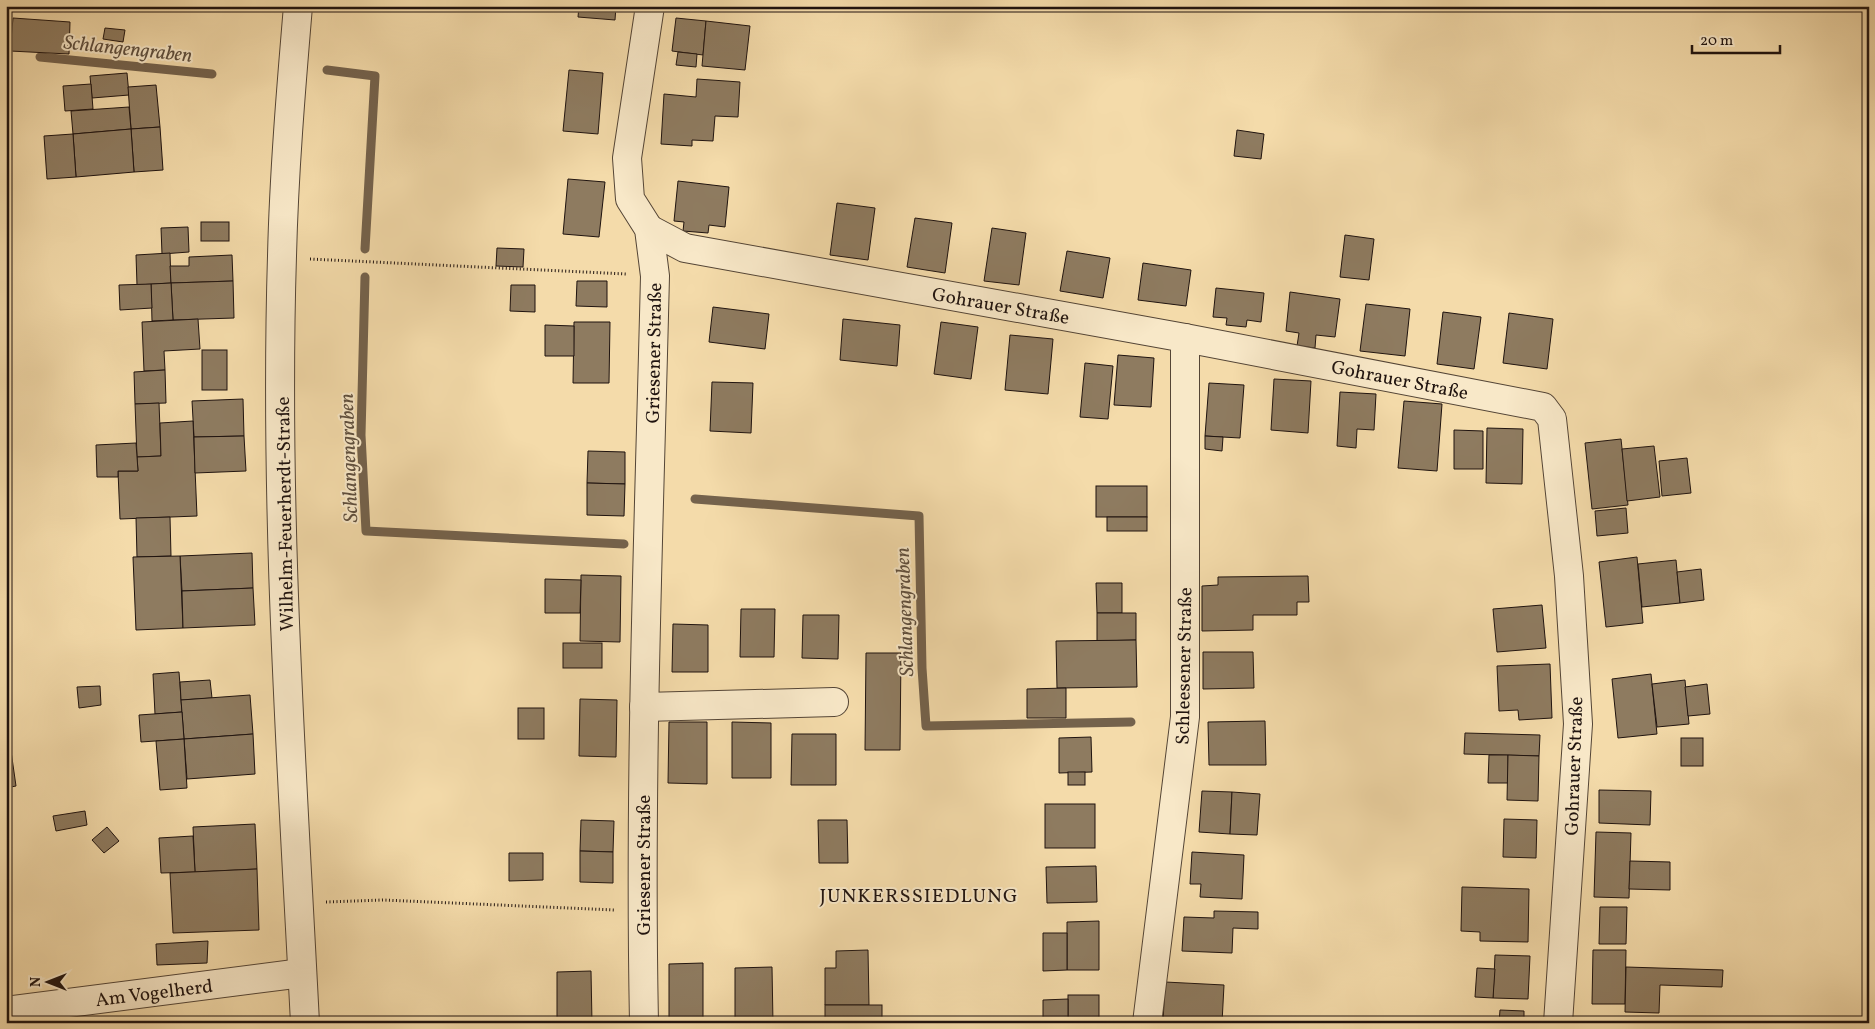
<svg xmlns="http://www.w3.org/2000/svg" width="1875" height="1029" viewBox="0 0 1875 1029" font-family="Vollkorn,serif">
	<rect width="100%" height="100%" fill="#f4dbaa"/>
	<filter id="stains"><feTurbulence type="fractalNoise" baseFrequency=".004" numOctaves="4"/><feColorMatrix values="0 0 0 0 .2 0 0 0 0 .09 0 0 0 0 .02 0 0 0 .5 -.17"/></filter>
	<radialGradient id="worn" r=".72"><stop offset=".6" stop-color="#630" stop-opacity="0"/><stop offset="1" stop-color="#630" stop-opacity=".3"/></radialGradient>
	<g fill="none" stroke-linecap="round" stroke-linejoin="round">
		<g stroke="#74624c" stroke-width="9">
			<path d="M40,57L212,74"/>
			<path d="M327,70L375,76L365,249"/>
			<path d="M365,277L361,435L366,531L624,544"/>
			<path d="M695,499L919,516L922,668L926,726L1131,722"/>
		</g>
	</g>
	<g fill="#8e7b60" stroke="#1f130f">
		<path d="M579,6H616L615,20L578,17Z"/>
		<path d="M13,18L70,22L69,54L10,51Z"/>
		<path d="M676,18L706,21L703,55L672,51Z"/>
		<path d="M706,21L750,26L745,70L702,66Z"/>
		<path d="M105,28L125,30L123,42L103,39Z"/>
		<path d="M678,52L697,54L696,67L676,65Z"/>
		<path d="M569,70L603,73L598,134L563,131Z"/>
		<path d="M127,73L129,95L92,98L90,76Z"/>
		<path d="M697,79L740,82L738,117L715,116L713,141L692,140V146L661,144L664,94L696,97Z"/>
		<path d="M91,84L93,109L65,111L63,86Z"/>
		<path d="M156,85L160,127L131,129L128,87Z"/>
		<path d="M129,107L131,129L73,134L71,111Z"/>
		<path d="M160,127L163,170L134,172L131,129Z"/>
		<path d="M131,129L134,172L76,177L73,134Z"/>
		<path d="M1237,130L1264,134L1261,159L1234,156Z"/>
		<path d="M73,134L76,177L47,179L44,136Z"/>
		<path d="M568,179L605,182L599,237L563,234Z"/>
		<path d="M678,181L729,187L725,227L709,225L708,233L683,231L684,222L674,221Z"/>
		<path d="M837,203L875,208L868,260L830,255Z"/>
		<path d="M915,218L952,223L945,273L907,267Z"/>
		<rect x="201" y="222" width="28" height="19"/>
		<path d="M188,227L189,252L162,254L161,228Z"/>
		<path d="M992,228L1026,233L1019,285L984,281Z"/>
		<path d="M1345,235L1374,239L1369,280L1340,277Z"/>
		<path d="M497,248L524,249L523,267L496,266Z"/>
		<path d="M1067,251L1110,258L1103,298L1060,291Z"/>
		<path d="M170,253L171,283L137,285L136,255Z"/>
		<path d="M232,255L233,281L171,283L170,266H189V257Z"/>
		<path d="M1143,263L1191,270L1186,306L1138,300Z"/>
		<path d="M233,281L234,318L173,320L171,283Z"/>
		<path d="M577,281H607V307L576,306Z"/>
		<path d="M171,283L173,320L152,321L151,284Z"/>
		<path d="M151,284L152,308L120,310L119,285Z"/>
		<path d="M511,285H535V312L510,311Z"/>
		<path d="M1216,288L1264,293L1261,322L1247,320L1246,327L1226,325L1227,318L1213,317Z"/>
		<path d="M1290,292L1340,299L1335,337L1316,335L1315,348L1297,346L1299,333L1286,331Z"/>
		<path d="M1366,304L1410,309L1405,356L1360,351Z"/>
		<path d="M713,307L769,314L765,349L709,342Z"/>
		<path d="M1443,312L1481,317L1474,369L1437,364Z"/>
		<path d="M1509,313L1553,319L1547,369L1503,363Z"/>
		<path d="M198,319L200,349L164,351L165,370L144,371L142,322Z"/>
		<path d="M843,319L900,325L897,366L840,360Z"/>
		<path d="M574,322H610L609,383H573Z"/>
		<path d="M941,322L978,327L971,379L934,374Z"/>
		<path d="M545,325L574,326V356H545Z"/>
		<path d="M1010,335L1053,339L1048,394L1005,390Z"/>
		<rect x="202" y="350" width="25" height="40"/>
		<path d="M1118,355L1154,358L1151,407L1114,405Z"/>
		<path d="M1085,363L1113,366L1108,419L1080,417Z"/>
		<path d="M165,370L166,403L135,404L134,372Z"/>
		<path d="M1274,379L1311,381L1308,433L1271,430Z"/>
		<path d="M712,382L753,383L751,433L710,431Z"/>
		<path d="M1209,383L1244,385L1240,438L1205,436Z"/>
		<path d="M1340,392L1376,394L1374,430L1357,429L1356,448L1337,446Z"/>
		<path d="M243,399L244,436L194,437L192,401Z"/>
		<path d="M1404,401L1442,404L1437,471L1398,468Z"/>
		<path d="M159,403L161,456L137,457L135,404Z"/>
		<path d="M193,421L197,516L120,519L118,471H138L137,457L161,456L160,423Z"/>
		<path d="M1487,428L1523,429L1522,484L1486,483Z"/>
		<path d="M1454,430L1483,431V469H1454Z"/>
		<path d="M244,436L246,471L195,473L194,437Z"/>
		<path d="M1205,436L1223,437L1222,451L1205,449Z"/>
		<path d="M1621,439L1628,505L1592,509L1585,443Z"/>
		<path d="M136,443L138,471H118V477H97L96,445Z"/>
		<path d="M1654,446L1660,497L1627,501L1622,449Z"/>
		<path d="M588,451L625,452V484L587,483Z"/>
		<path d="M1687,458L1691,493L1662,496L1659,461Z"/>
		<path d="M587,483L625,484L624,516L587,515Z"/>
		<rect x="1096" y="486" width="51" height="31"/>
		<path d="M1626,508L1628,533L1597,536L1595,511Z"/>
		<path d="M170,517L171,556L137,557L136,518Z"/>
		<rect x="1107" y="517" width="40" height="14"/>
		<path d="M252,553L253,588L182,591L180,556Z"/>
		<path d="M180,556L183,628L136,630L133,557Z"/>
		<path d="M1637,557L1643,623L1606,627L1599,562Z"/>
		<path d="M1676,560L1680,603L1642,607L1638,564Z"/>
		<path d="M1701,569L1704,600L1680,603L1677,572Z"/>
		<path d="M581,575L621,576L620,642L580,641Z"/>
		<path d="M1308,576L1309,602H1297V615H1253V630L1202,631V586L1218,585V577Z"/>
		<path d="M545,579L581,580L580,613H545Z"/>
		<path d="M1096,583H1122V613H1097Z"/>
		<path d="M253,588L255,625L183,628L182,591Z"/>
		<path d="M1542,605L1546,648L1497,652L1493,609Z"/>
		<path d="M741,609H775L774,657H740Z"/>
		<path d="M1097,613H1136V640L1097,641Z"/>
		<path d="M803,615H839L838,659L802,658Z"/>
		<path d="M673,624L708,625V672H672Z"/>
		<path d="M1136,640L1137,687L1057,688L1056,641Z"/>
		<rect x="563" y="643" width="39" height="25"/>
		<path d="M1203,652H1253L1254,688L1203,689Z"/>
		<path d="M866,653H901L900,750H865Z"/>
		<path d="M1550,664L1552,718L1519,720L1518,710L1499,711L1497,666Z"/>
		<path d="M179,672L182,712L155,714L153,674Z"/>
		<path d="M1651,674L1657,734L1618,738L1612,679Z"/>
		<path d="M210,680L212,698L181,700L180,682Z"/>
		<path d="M1685,680L1689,724L1657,727L1652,684Z"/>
		<path d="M1707,684L1710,714L1688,716L1685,687Z"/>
		<path d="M100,686L101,705L79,708L77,687Z"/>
		<path d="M1066,688V718H1027V689Z"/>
		<path d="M250,695L253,734L184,739L181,700Z"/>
		<path d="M580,699L617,700L616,757L579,756Z"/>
		<rect x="518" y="708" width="26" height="31"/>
		<path d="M182,712L184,739L141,742L139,715Z"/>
		<path d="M1265,721L1266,765H1209L1208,722Z"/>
		<path d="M669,722H707V784L668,783Z"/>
		<path d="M732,722L771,723V778H732Z"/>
		<path d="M1465,733L1540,735L1539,756L1464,754Z"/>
		<path d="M253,734L255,774L187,779L184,739Z"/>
		<path d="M792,734H836V785H791Z"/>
		<path d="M1091,737L1092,772L1059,773V738Z"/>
		<rect x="1681" y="738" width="22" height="28"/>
		<path d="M184,739L187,788L160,790L156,741Z"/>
		<path d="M11,751L16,786L6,788V752Z"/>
		<path d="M1489,755H1508V783H1488Z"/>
		<path d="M1508,755L1539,756L1538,801L1507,800Z"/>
		<rect x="1068" y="772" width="17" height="13"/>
		<path d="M1599,790L1651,791L1650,825L1599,823Z"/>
		<path d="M1202,791L1232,792L1230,834L1199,832Z"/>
		<path d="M1232,792L1260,794L1257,835L1230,834Z"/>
		<rect x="1045" y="804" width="50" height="44"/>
		<path d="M85,811L87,825L56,831L53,816Z"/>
		<path d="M1504,819L1537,820L1536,858L1503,857Z"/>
		<path d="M581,820L614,821L613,852L580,851Z"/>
		<path d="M818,820H847L848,863H819Z"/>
		<path d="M255,824L257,869L195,872L193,827Z"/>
		<path d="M107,827L119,841L104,853L92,840Z"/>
		<path d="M1596,832L1631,833L1629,898L1594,897Z"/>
		<path d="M193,836L195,872L161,873L159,838Z"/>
		<path d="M580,851L613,852V883L580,882Z"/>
		<path d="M1192,852L1244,855L1242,899L1200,897L1201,884H1190Z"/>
		<path d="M509,853H543V880L509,881Z"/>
		<path d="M1630,861L1670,862V890L1629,889Z"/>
		<path d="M1096,866L1097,902L1047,903L1046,867Z"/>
		<path d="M257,869L259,930L173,933L170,873Z"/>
		<path d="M1462,887L1529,889L1528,942L1480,941V932L1461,931Z"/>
		<path d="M1600,907H1627L1626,944H1599Z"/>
		<path d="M1214,911L1258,912V929L1233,928L1232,953L1182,951L1184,917L1214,918Z"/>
		<path d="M1099,921V970H1067V922Z"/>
		<path d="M1043,933H1067V970L1043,971Z"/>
		<path d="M208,941L207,963L157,965L156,944Z"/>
		<path d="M868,950L869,1005H825V968H836V951Z"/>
		<path d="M1593,950H1626L1625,1004H1592Z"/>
		<path d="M1495,955L1530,956L1528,999L1493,998Z"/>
		<path d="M703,963V1023H669V964Z"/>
		<path d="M772,967L773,1023H735V968Z"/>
		<path d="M1626,967L1723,970L1722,987L1660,985L1659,1013L1625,1012Z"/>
		<path d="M1477,968L1495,969L1493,998L1475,997Z"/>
		<path d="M591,971L592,1023H557V972Z"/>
		<path d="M1165,982L1224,985L1222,1023H1163Z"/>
		<rect x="1068" y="995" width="31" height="28"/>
		<path d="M1068,999V1023H1043V1000Z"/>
		<rect x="825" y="1005" width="57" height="18"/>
		<path d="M1500,1010L1524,1011V1023H1499Z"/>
	</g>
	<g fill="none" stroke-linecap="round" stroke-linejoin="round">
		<defs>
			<g id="street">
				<path d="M298,6C291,89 284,173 282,256C274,512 292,768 305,1023"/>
				<path d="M649,229L685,248L1185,338L1543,407L1552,419L1569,576L1578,724L1558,1023"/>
				<path d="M644,707L834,702"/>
				<path d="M6,1011L302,973"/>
				<path d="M644,1023C639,774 649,525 655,276L649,229L630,199L627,158L650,6"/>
				<path d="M1147,1023L1185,717V338"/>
			</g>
		</defs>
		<use href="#street" stroke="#544536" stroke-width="30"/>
		<g stroke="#1f130f" stroke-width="3" stroke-dasharray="1 2.5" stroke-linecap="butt">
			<path d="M310,259L626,274"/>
			<path d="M326,902L383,900L615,910"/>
		</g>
		<use href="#street" stroke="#f8e8c8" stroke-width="28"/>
	</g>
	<g text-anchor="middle" stroke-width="4" stroke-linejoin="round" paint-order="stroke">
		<g font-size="19" fill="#1f130f" stroke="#f8e8c8">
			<text transform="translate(1001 305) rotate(10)" y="7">Gohrauer Straße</text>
			<text transform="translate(653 353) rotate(-89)" y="7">Griesener Straße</text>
			<text transform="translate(1400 379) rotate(11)" y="7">Gohrauer Straße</text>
			<text transform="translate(284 514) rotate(-91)" y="7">Wilhelm-Feuerherdt-Straße</text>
			<text transform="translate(1183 666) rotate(-89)" y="7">Schleesener Straße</text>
			<text transform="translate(1573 766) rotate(-88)" y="7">Gohrauer Straße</text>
			<text transform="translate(643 865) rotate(-90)" y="7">Griesener Straße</text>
			<text transform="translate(154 992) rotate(-7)" y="7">Am Vogelherd</text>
		</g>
		<g font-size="20" font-style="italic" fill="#5e4e3d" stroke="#f8e8c8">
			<text transform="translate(128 48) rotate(6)" y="7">Schlangengraben</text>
			<text transform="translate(348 458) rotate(-92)" y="7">Schlangengraben</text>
			<text transform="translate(904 612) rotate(-92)" y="7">Schlangengraben</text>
		</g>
		<g font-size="20" letter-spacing="1" fill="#1f130f" stroke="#f8e8c8">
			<text x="919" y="902">JUNKERSSIEDLUNG</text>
		</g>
	</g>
	<rect width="1875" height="1029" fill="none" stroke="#f4dbaa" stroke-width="25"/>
	<rect x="8" y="8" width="1860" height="1014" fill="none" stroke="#1f130f" stroke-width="2.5"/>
	<rect x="12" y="12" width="1850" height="1004" fill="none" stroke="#1f130f"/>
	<g transform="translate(48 982) rotate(270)" stroke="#f8e8c8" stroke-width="4" paint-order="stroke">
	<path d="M0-4L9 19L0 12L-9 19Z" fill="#1f130f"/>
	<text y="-8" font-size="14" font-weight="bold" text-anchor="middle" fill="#1f130f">N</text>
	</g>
	<path d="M1692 45v8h88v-8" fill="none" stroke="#1f130f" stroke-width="2.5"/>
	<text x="1700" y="45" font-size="15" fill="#1f130f" stroke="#f8e8c8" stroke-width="4" paint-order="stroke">20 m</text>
	<rect width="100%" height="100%" filter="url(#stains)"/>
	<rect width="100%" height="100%" fill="url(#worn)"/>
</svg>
